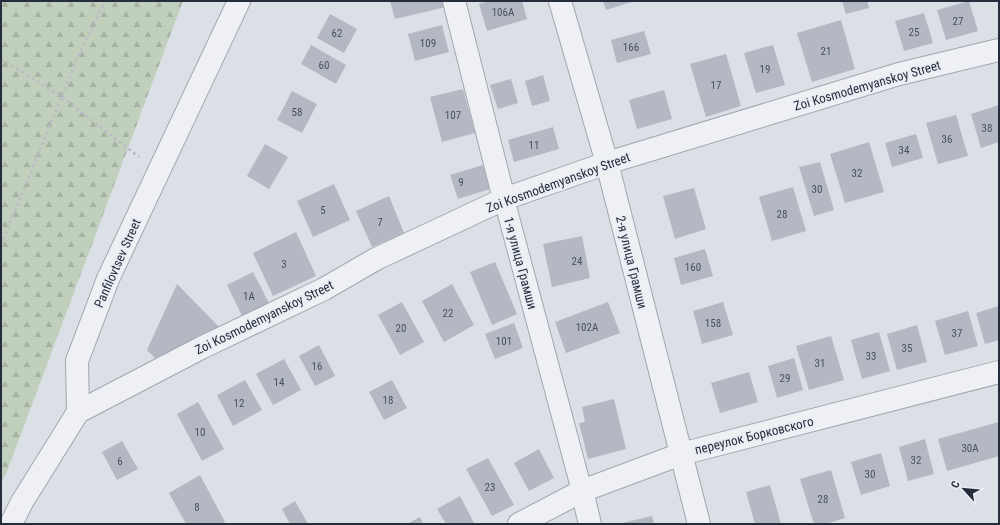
<svg xmlns="http://www.w3.org/2000/svg" width="1000" height="525" viewBox="0 0 1000 525" font-family="'Roboto Condensed',sans-serif">
	<defs>
		<pattern id="forest-firs" width="22" height="20" patternUnits="userSpaceOnUse"><rect width="22" height="20" fill="#c1d0bc"/><path d="M5 1l3.5 6h-7zM16 11l3.5 6h-7z" fill="#a6b3a2"/></pattern>
	</defs>
	<rect width="100%" height="100%" fill="#dbdfe6"/>
	<path fill="url(#forest-firs)" d="M1,1H183L6,474L1,482Z"/>
	<g fill="#b3b8c3">
		<path d="M390,1H445L446,7L395,19Z"/>
		<path d="M489,1H522L527,19L487,31L479,4Z"/>
		<path d="M603,1H635L606,10Z"/>
		<path d="M842,1H867L869,8L846,14Z"/>
		<path d="M969,1L978,31L946,40L937,10Z"/>
		<path d="M924,13L933,43L904,51L895,21Z"/>
		<path d="M330,14L357,29L344,53L317,38Z"/>
		<path d="M841,20L855,69L812,82L797,33Z"/>
		<path d="M442,25L449,52L415,61L408,34Z"/>
		<path d="M644,31L651,54L617,63L611,40Z"/>
		<path d="M311,45L346,65L336,84L301,64Z"/>
		<path d="M773,45L785,85L756,93L744,53Z"/>
		<path d="M726,54L741,106L706,117L690,64Z"/>
		<path d="M543,75L550,101L532,106L525,81Z"/>
		<path d="M511,79L518,103L498,109L490,85Z"/>
		<path d="M463,89L475,133L442,142L430,97Z"/>
		<path d="M664,90L672,119L637,129L629,100Z"/>
		<path d="M292,91L317,104L302,133L277,120Z"/>
		<path d="M999,105V142L981,148L971,114Z"/>
		<path d="M956,115L968,156L938,164L926,123Z"/>
		<path d="M553,127L559,149L514,162L508,140Z"/>
		<path d="M916,134L923,158L892,167L885,143Z"/>
		<path d="M869,142L884,192L845,203L830,154Z"/>
		<path d="M265,144L288,157L269,189L247,176Z"/>
		<path d="M820,162L834,210L814,216L799,167Z"/>
		<path d="M483,165L490,189L458,199L450,175Z"/>
		<path d="M334,184L350,220L313,237L297,201Z"/>
		<path d="M793,187L806,231L772,241L759,197Z"/>
		<path d="M694,188L706,229L675,239L663,196Z"/>
		<path d="M389,196L404,233L372,247L356,211Z"/>
		<path d="M296,232L316,276L273,296L253,253Z"/>
		<path d="M582,236L590,278L552,287L543,244Z"/>
		<path d="M705,249L713,276L681,285L674,258Z"/>
		<path d="M495,262L517,314L492,325L470,272Z"/>
		<path d="M253,272L271,307L244,320L227,285Z"/>
		<path d="M177,284L221,329L155,358L147,350Z"/>
		<path d="M452,284L474,325L444,342L422,301Z"/>
		<path d="M402,302L424,342L400,355L378,315Z"/>
		<path d="M608,302L620,333L566,353L555,322Z"/>
		<path d="M723,302L733,335L702,344L693,311Z"/>
		<path d="M999,306V340L985,344L976,313Z"/>
		<path d="M968,311L978,346L945,355L935,321Z"/>
		<path d="M514,323L523,348L495,359L485,334Z"/>
		<path d="M917,325L927,362L897,370L887,334Z"/>
		<path d="M879,332L890,371L862,379L851,340Z"/>
		<path d="M831,336L844,380L809,390L796,346Z"/>
		<path d="M319,345L335,376L315,386L299,356Z"/>
		<path d="M794,358L803,390L777,398L768,366Z"/>
		<path d="M284,359L301,390L273,405L256,374Z"/>
		<path d="M749,372L758,402L720,413L711,383Z"/>
		<path d="M245,380L262,410L233,426L217,395Z"/>
		<path d="M392,380L407,408L384,420L369,392Z"/>
		<path d="M614,399L626,449L588,459L579,423L585,422L582,407Z"/>
		<path d="M198,402L224,449L202,461L177,414Z"/>
		<path d="M999,422V456L947,471L938,439Z"/>
		<path d="M925,439L934,474L908,481L899,447Z"/>
		<path d="M122,441L138,469L117,480L102,452Z"/>
		<path d="M539,449L554,478L529,491L514,463Z"/>
		<path d="M881,453L890,486L861,495L851,462Z"/>
		<path d="M488,458L514,505L492,516L466,469Z"/>
		<path d="M831,470L845,518L826,524H814L800,479Z"/>
		<path d="M200,475L225,522L221,524H186L169,493Z"/>
		<path d="M770,485L781,524H755L746,492Z"/>
		<path d="M460,496L474,523L472,524H446L437,509Z"/>
		<path d="M295,501L308,524H290L282,509Z"/>
		<path d="M652,516L654,524H622V523Z"/>
		<path d="M420,517L423,524H407Z"/>
	</g>
	<g fill="none" stroke-linecap="round" stroke-linejoin="round">
		<defs>
			<path id="pedestrian" d="M504,199L582,491"/>
			<g id="minor">
				<path d="M454,1L504,199"/>
				<path d="M560,1L607,163L699,524"/>
				<path d="M78,412L77,361L108,279L239,1"/>
				<path d="M582,491L590,524"/>
				<path d="M519,524L582,491L681,454L999,372"/>
			</g>
			<path id="tertiary" d="M11,524L22,502L78,412L201,348L324,289L376,259L504,199L607,163L899,74L999,50"/>
		</defs>
		<use href="#pedestrian" stroke="#a1a6b0" stroke-width="22"/>
		<use href="#minor" stroke="#a1a6b0" stroke-width="24"/>
		<use href="#tertiary" stroke="#a1a6b0" stroke-width="24"/>
		<g stroke="#babdc4" stroke-width="2.5" stroke-dasharray="3 3" stroke-linecap="butt">
			<path d="M1,59L62,97L139,157"/>
			<path d="M1,245L77,59L105,1"/>
		</g>
		<use href="#pedestrian" stroke="#eef0f4" stroke-width="20"/>
		<use href="#minor" stroke="#eef0f4" stroke-width="22"/>
		<use href="#tertiary" stroke="#eef0f4" stroke-width="22"/>
	</g>
	<g text-anchor="middle" stroke-width="4" stroke-linejoin="round" paint-order="stroke">
		<g font-size="11" fill="#48505e">
			<text x="503" y="16">106А</text>
			<text x="958" y="25">27</text>
			<text x="914" y="36">25</text>
			<text x="337" y="37">62</text>
			<text x="428" y="47">109</text>
			<text x="631" y="51">166</text>
			<text x="826" y="55">21</text>
			<text x="324" y="69">60</text>
			<text x="765" y="73">19</text>
			<text x="716" y="89">17</text>
			<text x="297" y="116">58</text>
			<text x="453" y="119">107</text>
			<text x="987" y="132">38</text>
			<text x="947" y="143">36</text>
			<text x="534" y="149">11</text>
			<text x="904" y="154">34</text>
			<text x="857" y="177">32</text>
			<text x="461" y="186">9</text>
			<text x="817" y="193">30</text>
			<text x="323" y="214">5</text>
			<text x="782" y="218">28</text>
			<text x="380" y="226">7</text>
			<text x="577" y="265">24</text>
			<text x="284" y="268">3</text>
			<text x="693" y="271">160</text>
			<text x="249" y="300">1А</text>
			<text x="448" y="317">22</text>
			<text x="713" y="327">158</text>
			<text x="587" y="331">102А</text>
			<text x="401" y="332">20</text>
			<text x="957" y="337">37</text>
			<text x="504" y="345">101</text>
			<text x="907" y="352">35</text>
			<text x="871" y="360">33</text>
			<text x="820" y="367">31</text>
			<text x="317" y="370">16</text>
			<text x="785" y="382">29</text>
			<text x="279" y="386">14</text>
			<text x="388" y="404">18</text>
			<text x="239" y="407">12</text>
			<text x="200" y="436">10</text>
			<text x="970" y="452">30А</text>
			<text x="916" y="464">32</text>
			<text x="120" y="465">6</text>
			<text x="870" y="478">30</text>
			<text x="490" y="491">23</text>
			<text x="823" y="503">28</text>
			<text x="197" y="511">8</text>
		</g>
		<g font-size="13" fill="#252d3c" stroke="#eaeef4">
			<text transform="translate(867 85) rotate(-16)" y="5">Zoi Kosmodemyanskoy Street</text>
			<text transform="translate(558 182) rotate(-20)" y="5">Zoi Kosmodemyanskoy Street</text>
			<text transform="translate(632 262) rotate(76)" y="5">2-я улица Грамши</text>
			<text transform="translate(117 263) rotate(-66)" y="5">Panfilovtsev Street</text>
			<text transform="translate(521 263) rotate(75)" y="5">1-я улица Грамши</text>
			<text transform="translate(264 317) rotate(-26)" y="5">Zoi Kosmodemyanskoy Street</text>
			<text transform="translate(754 435) rotate(-14)" y="5">переулок Борковского</text>
		</g>
	</g>
	<rect width="1000" height="525" fill="none" stroke="#252d3c" stroke-width="4"/>
	<g transform="translate(964 489) rotate(297)" stroke="#eaeef4" stroke-width="3" paint-order="stroke">
	<path d="M0-3L7 15L0 10L-7 15Z" fill="#252d3c"/>
	<text y="-6" font-size="11" font-weight="bold" text-anchor="middle" fill="#252d3c">С</text>
	</g>
</svg>
